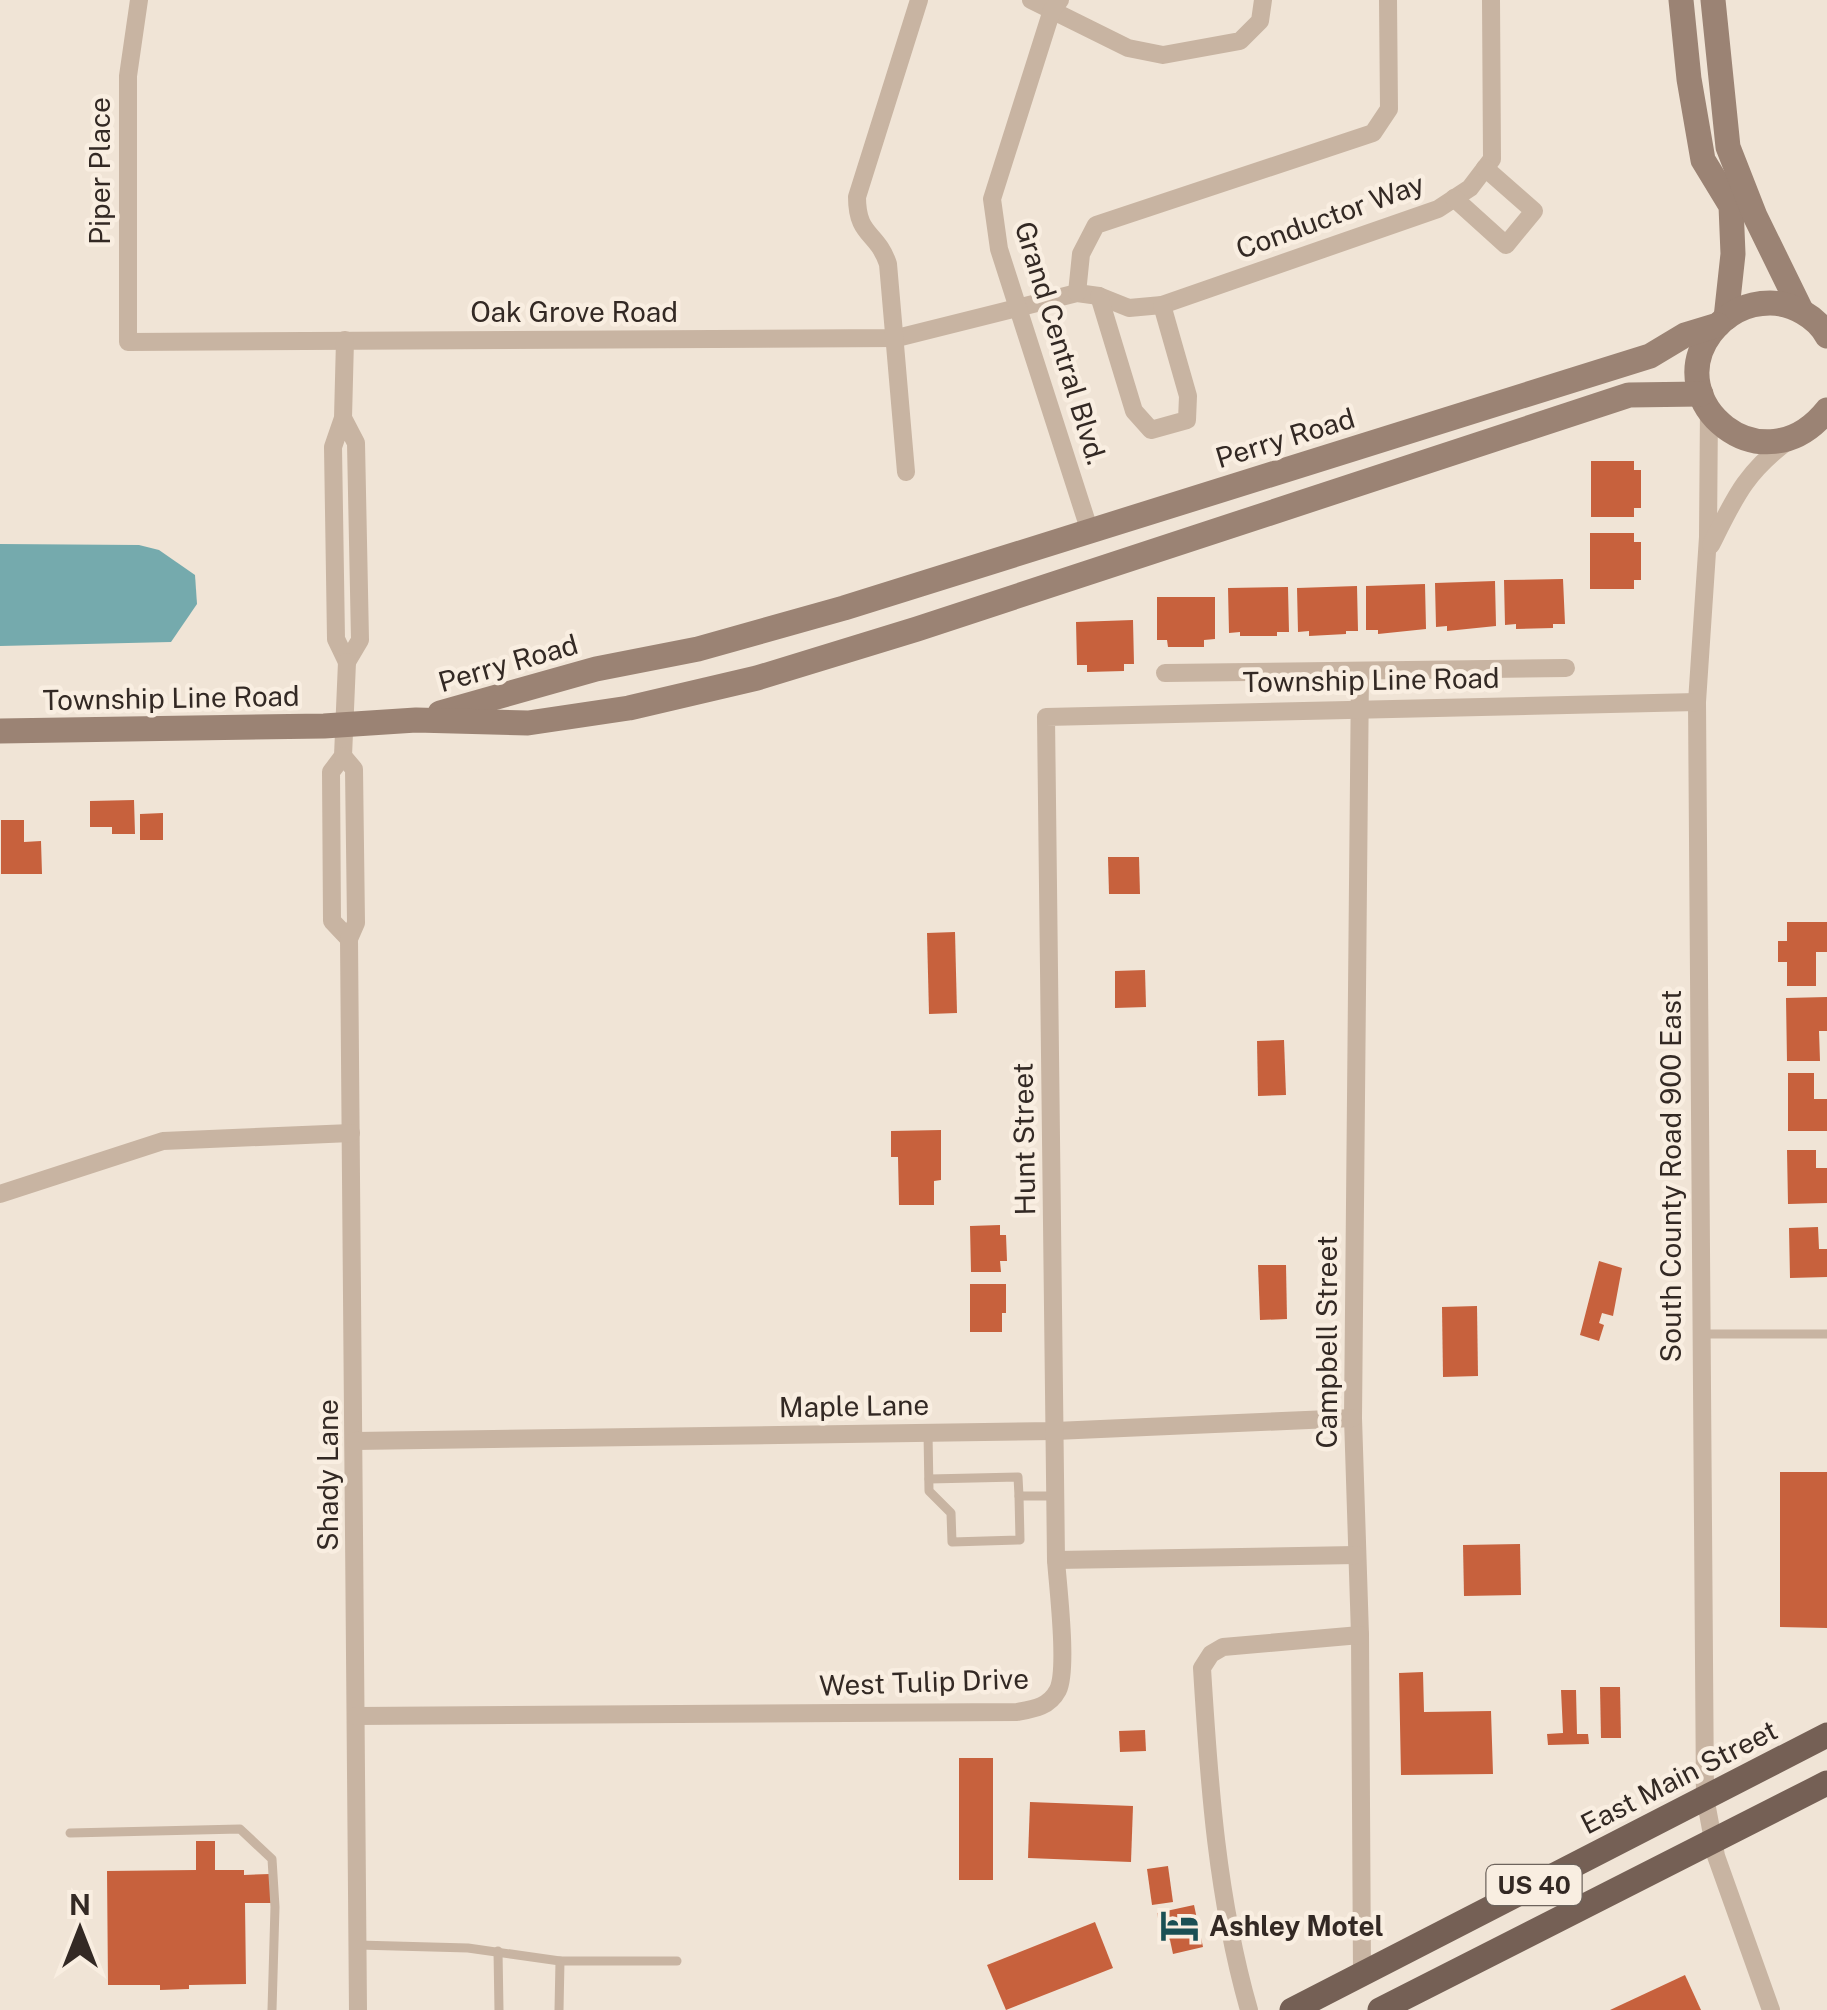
<svg xmlns="http://www.w3.org/2000/svg" width="1827" height="2010" viewBox="0 0 1827 2010" font-family="'Public Sans',sans-serif">
	<rect width="100%" height="100%" fill="#f0e4d6"/>
	<path fill="#75aaad" d="M0,544L139,545L159,550L195,575L197,604L171,642L0,646Z"/>
	<g fill="#c7613d">
		<path d="M1591,461H1634V470H1641V508H1634V517H1591Z"/>
		<path d="M1590,533H1634V542H1641V580H1634V589H1590Z"/>
		<path d="M1563,579L1565,624H1553V628L1516,629V624L1505,625L1504,580Z"/>
		<path d="M1495,581L1496,626L1447,631V626L1436,627L1435,583Z"/>
		<path d="M1425,584L1426,629L1378,634V630H1366V586Z"/>
		<path d="M1357,586L1358,631H1346V634L1309,636V631L1298,632L1297,588Z"/>
		<path d="M1288,587L1289,632H1277V636H1240V632L1229,633L1228,588Z"/>
		<path d="M1157,597H1215V639L1204,640V647H1168L1167,640H1157Z"/>
		<path d="M1133,620L1134,664H1124V671L1087,672V665H1077L1076,622Z"/>
		<path d="M134,800L135,834H112V827H90V801Z"/>
		<path d="M163,813V840H140V814Z"/>
		<path d="M1,820H24V842L41,841L42,874H1Z"/>
		<path d="M1108,857H1139L1140,894H1109Z"/>
		<path d="M1787,922H1827V952H1816V986H1787V962H1778V941H1787Z"/>
		<path d="M955,932L957,1013L929,1014L927,933Z"/>
		<path d="M1145,970L1146,1007L1115,1008V971Z"/>
		<path d="M1827,997V1031H1819L1820,1061H1787L1786,998Z"/>
		<path d="M1284,1040L1286,1095L1258,1096L1257,1041Z"/>
		<path d="M1788,1073H1814V1099H1827V1131H1788Z"/>
		<path d="M941,1130V1180L934,1181V1205H899L898,1157H891V1131Z"/>
		<path d="M1787,1150H1816V1168H1827V1203L1788,1204Z"/>
		<path d="M1000,1225V1235H1006L1007,1261H1000L1001,1272H971L970,1226Z"/>
		<path d="M1818,1227L1819,1249H1827V1277L1790,1278L1789,1228Z"/>
		<path d="M1599,1261L1622,1268L1613,1316L1602,1313L1599,1323L1604,1325L1599,1341L1580,1335Z"/>
		<path d="M1258,1265H1286L1287,1319L1260,1320Z"/>
		<path d="M970,1284H1006V1313H1002V1332H970Z"/>
		<path d="M1477,1306L1478,1376L1443,1377L1442,1307Z"/>
		<path d="M1780,1472H1827V1628L1780,1627Z"/>
		<path d="M1520,1544L1521,1595L1464,1596L1463,1545Z"/>
		<path d="M1423,1672L1424,1712L1491,1711L1493,1774L1401,1775L1399,1673Z"/>
		<path d="M1600,1687H1620L1621,1738H1601Z"/>
		<path d="M1561,1690H1576L1577,1734H1588L1589,1744L1548,1745L1547,1734L1563,1733Z"/>
		<path d="M1145,1730L1146,1751L1120,1752L1119,1731Z"/>
		<rect x="959" y="1758" width="34" height="122"/>
		<path d="M1030,1802L1133,1806L1131,1862L1028,1858Z"/>
		<path d="M196,1841H215V1870H244V1875L270,1874L271,1903H245L246,1984L189,1985V1989L160,1990V1985H108L107,1871L196,1870Z"/>
		<path d="M1168,1866L1173,1902L1152,1905L1147,1869Z"/>
		<path d="M1194,1905L1203,1947L1173,1954L1170,1940L1162,1941L1157,1913Z"/>
		<path d="M1095,1922L1113,1968L1006,2010L987,1965Z"/>
		<path d="M1685,1975L1701,2010H1610Z"/>
	</g>
	<g fill="none" stroke-linecap="round" stroke-linejoin="round">
		<g stroke="#c8b4a2" stroke-width="9">
			<path d="M1702,1334H1827"/>
			<path d="M928,1433L929,1491L951,1513L952,1542L1020,1540L1019,1496H1056"/>
			<path d="M929,1479L1018,1477L1019,1496"/>
			<path d="M70,1833L240,1829L272,1859L275,1907L272,2010"/>
			<path d="M358,1945L468,1948L560,1961L559,2010"/>
			<path d="M498,1951L499,2010"/>
			<path d="M560,1961H677"/>
		</g>
		<g stroke="#c8b4a2" stroke-width="18">
			<path d="M139,0L128,76V342L897,338L1077,293L1099,296L1129,308L1162,305L1438,209L1470,188L1492,159L1491,0"/>
			<path d="M1031,0L1128,48L1163,55L1240,41L1260,21L1263,0"/>
			<path d="M1060,0L1052,10L992,199L999,249L1090,532"/>
			<path d="M1454,198L1506,245L1534,211L1485,168"/>
			<path d="M1077,293L1081,254L1096,225L1373,133L1389,109L1388,0"/>
			<path d="M1099,296L1134,411L1151,430L1187,420L1188,396L1162,305"/>
			<path d="M1709,408L1708,537L1697,702L1705,1797L1716,1856L1771,2010"/>
			<path d="M343,418L356,443L360,640L347,662L336,639L333,447L343,418L345,340"/>
			<path d="M906,472L888,264C877,231 857,237 857,197L919,0"/>
			<path d="M1711,545C1735,497 1745,473 1789,440"/>
			<path d="M347,662L343,756L331,772L332,921L349,939"/>
			<path d="M1360,671L1353,1418L1360,1635L1362,1974"/>
			<path d="M1165,673L1566,668"/>
			<path d="M343,756L354,769L356,923L349,939L358,2010"/>
			<path d="M0,1194L163,1141L351,1133"/>
			<path d="M355,1441L1055,1431L1353,1418"/>
			<path d="M1056,1560L1356,1555"/>
			<path d="M356,1716L1017,1712C1034,1709 1049,1707 1058,1690C1068,1669 1058,1588 1056,1560L1046,717L1697,702"/>
			<path d="M1249,2010C1217,1898 1209,1784 1202,1668L1211,1654L1223,1647L1360,1635"/>
		</g>
		<g stroke="#9b8374" stroke-width="25">
			<path d="M1681,0L1689,79L1703,160L1731,206L1733,254L1726,318"/>
			<path d="M1713,0L1728,147L1755,216L1801,310"/>
			<path d="M1827,336C1817,317 1792,303 1770,303C1746,303 1726,314 1711,333C1659,402 1763,490 1827,410"/>
			<path d="M440,713L596,669L698,649L844,608L1650,356L1685,335L1718,325"/>
			<path d="M0,731L324,726L416,720L528,723L629,708L757,678L917,629L1629,395L1701,394"/>
		</g>
		<g stroke="#756055" stroke-width="25">
			<path d="M1292,2010L1827,1735"/>
			<path d="M1380,2010L1827,1783"/>
		</g>
	</g>
	<defs>
		<symbol id="hotel-bare" viewBox="-9 -9 18 18"><path d="M-6-4.5h1.5V1H6V5H4.5V3h-9V5H-6ZM-4 0a1.8 1.8 0 1 1 3.6 0ZM.5 0V-2.5h3Q6-2.5 6 0Z" fill="#1a4f54" stroke="#f9eee1" stroke-width="2.5" paint-order="stroke"/></symbol>
	</defs>
	<g fill-rule="evenodd">
		<use href="#hotel-bare" x="1152" y="1898" width="55" height="55"/>
	</g>
	<g text-anchor="middle" stroke-width="9" stroke-linejoin="round" paint-order="stroke">
		<rect fill="#f9eee1" stroke="#6e645d" stroke-width="2.5" x="1486.5" y="1865" width="95" height="40" rx="8"/>
		<g font-size="25" font-weight="bold" fill="#332924">
			<text x="1534" y="1894">US 40</text>
		</g>
		<g font-size="28" fill="#332924" stroke="#f9eee1">
			<text transform="translate(100 171) rotate(-90)" y="10">Piper Place</text>
			<text transform="translate(1330 216) rotate(-20)" y="10">Conductor Way</text>
			<text x="574" y="322">Oak Grove Road</text>
			<text transform="translate(1061 343) rotate(73)" y="10">Grand Central Blvd.</text>
			<text transform="translate(1285 438) rotate(-17)" y="10">Perry Road</text>
			<text transform="translate(508 663) rotate(-16)" y="10">Perry Road</text>
			<text transform="translate(1371 680) rotate(-1)" y="10">Township Line Road</text>
			<text transform="translate(171 698) rotate(-1)" y="10">Township Line Road</text>
			<text transform="translate(1024 1139) rotate(-91)" y="10">Hunt Street</text>
			<text transform="translate(1671 1176) rotate(-90)" y="10">South County Road 900 East</text>
			<text transform="translate(1327 1342) rotate(-90)" y="10">Campbell Street</text>
			<text transform="translate(854 1406) rotate(-1)" y="10">Maple Lane</text>
			<text transform="translate(328 1475) rotate(-90)" y="10">Shady Lane</text>
			<text transform="translate(924 1682) rotate(-2)" y="10">West Tulip Drive</text>
			<text transform="translate(1679 1777) rotate(-27)" y="10">East Main Street</text>
		</g>
		<g font-size="28" font-weight="bold" fill="#332924" stroke="#f9eee1" text-anchor="start">
			<text x="1209" y="1936">Ashley Motel</text>
		</g>
	</g>
	<g transform="translate(80 1930)" stroke="#f9eee1" stroke-width="8" paint-order="stroke">
	<path d="M0-8L18 38L0 25L-18 38Z" fill="#332924"/>
	<text y="-15" font-size="28" font-weight="bold" text-anchor="middle" fill="#332924">N</text>
	</g>
</svg>
